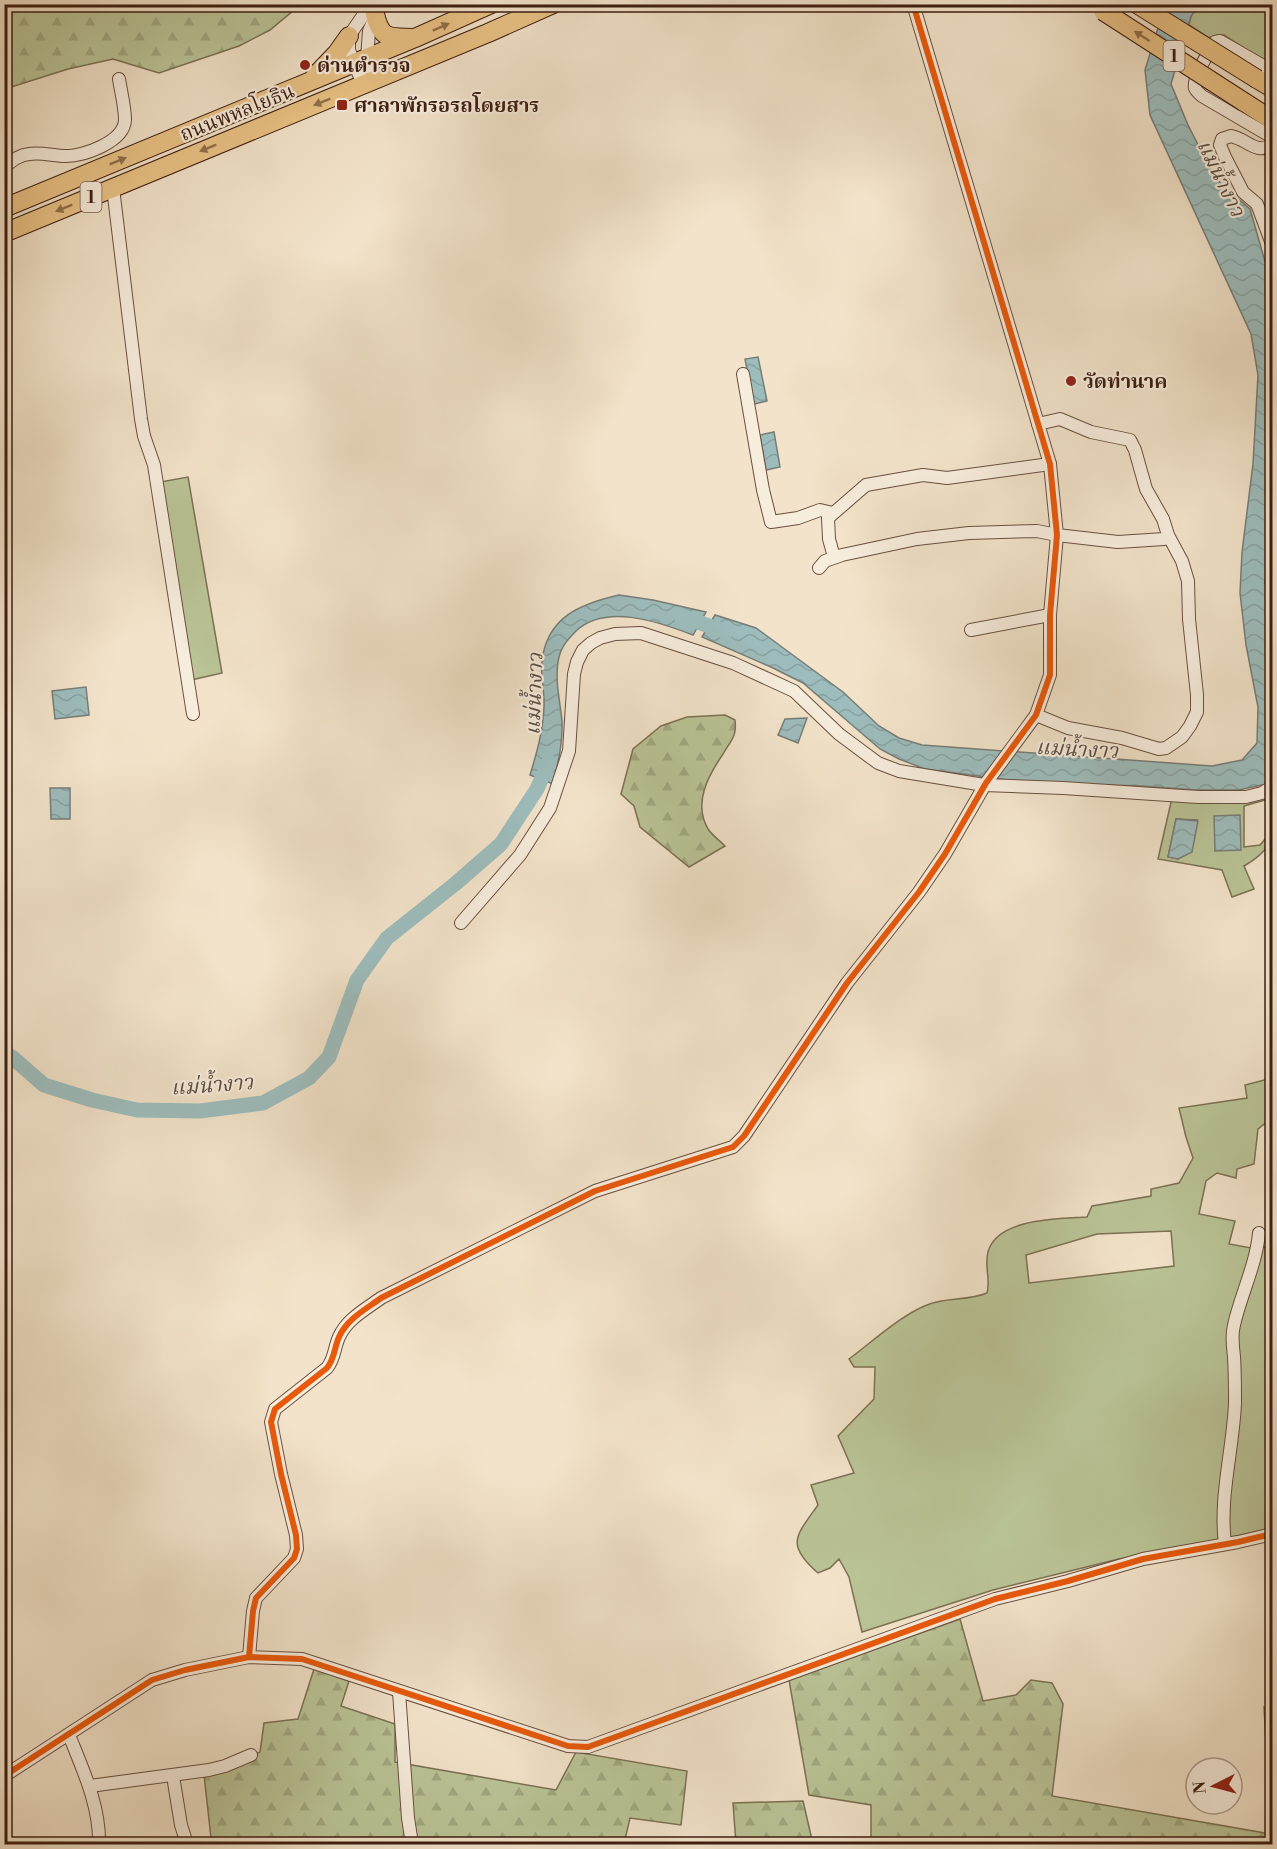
<svg xmlns="http://www.w3.org/2000/svg" width="1277" height="1849" viewBox="0 0 1277 1849" font-family="'Libre Bodoni','Noto Serif Thai',serif">
	<defs>
		<pattern id="forest-firs" width="22" height="20" patternUnits="userSpaceOnUse" patternTransform="scale(1.5)"><rect width="22" height="20" fill="#bac497"/><path d="M5 1l3.5 6h-7zM16 11l3.5 6h-7z" fill="#a1a881"/></pattern>
		<pattern id="water-waves" width="16" height="10" patternUnits="userSpaceOnUse" patternTransform="scale(1.5)"><rect width="16" height="10" fill="#9dbdbd"/><path d="M0 5q4-4 8 0t8 0" fill="none" stroke="#88a2a1"/></pattern>
	</defs>
	<rect width="100%" height="100%" fill="#f2e3ca"/>
	<filter id="stains"><feTurbulence type="fractalNoise" baseFrequency=".00333" numOctaves="4"/><feColorMatrix values="0 0 0 0 .2 0 0 0 0 .09 0 0 0 0 .02 0 0 0 .5 -.17"/></filter>
	<radialGradient id="worn" r=".72"><stop offset=".6" stop-color="#630" stop-opacity="0"/><stop offset="1" stop-color="#630" stop-opacity=".3"/></radialGradient>
	<g fill="#bac497" stroke="#7c7154" stroke-width="1.5" fill-rule="evenodd">
		<path d="M1199,5H1272V61L1268,64L1224,35H1216L1209,38L1189,25L1191,16Z"/>
		<path d="M188,477L222,673L191,680L160,482Z"/>
		<path d="M1272,791V798L1244,806V847L1260,845L1272,831C1272,847 1258,858 1244,866L1254,889L1232,897L1222,870L1158,859L1172,798ZM1176,819L1197,820L1178,859L1168,857Z"/>
		<path d="M1272,1078V1118L1258,1129L1254,1164L1237,1169L1236,1178L1217,1173L1206,1181L1199,1214L1235,1221L1229,1244L1251,1248L1252,1244L1272,1249V1528L1220,1540L1119,1559L993,1590L862,1632L849,1577L839,1559L830,1568L818,1573C785,1544 796,1536 818,1505L811,1485L854,1473L838,1436L874,1399L875,1367H854L849,1359C872,1342 901,1315 927,1305C945,1297 968,1301 987,1293C991,1280 984,1266 988,1252C997,1218 1059,1219 1087,1217L1092,1206L1151,1196V1189L1179,1183L1193,1158L1186,1137L1179,1108L1247,1098L1245,1085ZM1171,1231L1174,1266L1029,1283L1026,1255L1097,1234Z"/>
	</g>
	<g fill="url(#forest-firs)" stroke="#7c7154" stroke-width="1.5">
		<path d="M4,5L5,4L300,5L270,30L239,46L159,73L113,59L68,69L5,89Z"/>
		<path d="M725,715L735,720C737,737 731,740 723,754C708,776 693,803 708,829C712,835 720,841 725,846L689,867L640,827L634,806L621,794L633,749L661,726L687,717Z"/>
		<path d="M960,1619L983,1701L1016,1695L1031,1680L1052,1683L1063,1704L1052,1796L1271,1834L1264,1707L1272,1711V1844H871V1805L809,1795L789,1680Z"/>
		<path d="M314,1669L349,1681L341,1706L395,1724V1762L556,1790L576,1752L687,1771L681,1825L630,1818L624,1844H208L211,1838L204,1775L260,1752L264,1723L298,1719Z"/>
		<path d="M803,1801L813,1844H736L733,1803Z"/>
	</g>
	<g fill="url(#water-waves)" stroke="#777d78" stroke-width="1.5">
		<path d="M1165,5H1199L1191,16L1171,84L1188,125L1215,178L1250,209L1272,286V544L1265,582L1272,625V773L1267,784L1238,790H1195L1141,786L1032,783L925,769L899,759L880,749L803,683L771,667L702,637L715,615L756,628L843,692L879,726L899,738L922,745L1212,766L1242,760L1257,743L1258,707L1246,645L1240,593L1242,552L1253,464L1258,375L1251,334L1150,115L1145,70Z"/>
		<path d="M758,357L767,401L754,404L745,359Z"/>
		<path d="M774,432L780,467L766,470L760,435Z"/>
		<path d="M619,595L653,600L706,612L693,635C659,622 606,603 576,631C567,640 560,648 558,662C555,682 560,701 562,721C563,743 558,763 553,784L530,775C537,752 543,731 544,707C545,692 540,676 542,661C547,617 580,604 619,595Z"/>
		<path d="M86,687L89,715L55,719L52,691Z"/>
		<path d="M807,718L798,743L778,735L785,719Z"/>
		<path d="M50,788H70V819H51Z"/>
		<path d="M1240,815L1241,850L1215,851L1214,816Z"/>
		<path d="M1176,819L1198,821L1192,852L1178,859L1168,857Z"/>
	</g>
	<g fill="none" stroke-linecap="round" stroke-linejoin="round">
		<g stroke="#9dbdbd" stroke-width="15">
			<path d="M681,616L726,632"/>
			<path d="M4,1052L13,1058L44,1085L92,1100L137,1110L200,1111L263,1103L309,1078L329,1057L357,980L387,938L455,884L501,844L537,789L549,762"/>
		</g>
		<defs>
			<g id="minor">
				<path d="M1272,71L1220,41L1215,42C1209,51 1192,79 1195,88C1196,91 1200,94 1202,96L1272,137"/>
				<path d="M376,79L367,58L369,31L380,4"/>
				<path d="M363,85L349,50V36L371,4"/>
				<path d="M1272,144C1257,156 1247,139 1231,136L1222,139L1220,145L1225,157L1243,192L1257,204L1272,244"/>
				<path d="M4,167C12,161 19,155 29,154C41,152 54,156 66,156C84,156 124,142 125,120C125,107 121,92 119,79"/>
				<path d="M113,188L141,419L144,436L154,465L193,714"/>
				<path d="M743,374L763,490L771,522L798,518L820,510L833,513"/>
				<path d="M834,557L829,539L828,518L866,485L923,475L947,478L1050,464"/>
				<path d="M819,568L825,561L842,555L917,539L969,533L1037,531L1057,535L1118,542L1164,539L1168,535"/>
				<path d="M971,630L1050,615"/>
				<path d="M1036,715L1068,728L1122,738L1159,749L1166,748L1182,737L1190,726L1197,712V695L1189,619L1188,581L1182,561L1168,535L1163,519L1146,489L1135,450L1130,440L1091,432L1060,419L1038,424"/>
				<path d="M461,923L520,855L550,808L569,751L574,674L577,662L583,650L591,643L600,638L615,634L641,633L733,663L794,691L839,734L878,763L899,771L984,785L1063,788L1198,797H1246L1262,793L1272,787"/>
				<path d="M1225,1544C1219,1497 1233,1450 1235,1403C1235,1388 1235,1372 1234,1357C1233,1346 1231,1336 1234,1325C1241,1294 1256,1265 1259,1233"/>
				<path d="M249,1657L253,1611L256,1598L294,1558L297,1549L296,1535L281,1474L271,1422L275,1409L327,1368C335,1358 334,1348 339,1337C347,1319 366,1309 381,1298L595,1191L733,1147L744,1136L847,983L919,892L945,854L986,783L1036,715L1050,675V615L1057,535L1050,464L913,4"/>
				<path d="M399,1692L408,1818L412,1844"/>
				<path d="M69,1735C83,1770 100,1806 99,1844"/>
				<path d="M4,1776L152,1680L185,1670L249,1657L302,1659L568,1746L588,1747L995,1599L1068,1581L1143,1559L1238,1542L1272,1534"/>
				<path d="M173,1776L181,1825L187,1844"/>
				<path d="M90,1786L209,1770L225,1766L251,1755"/>
			</g>
			<g id="highway">
				<path d="M375,14C381,40 389,37 413,38"/>
				<path d="M315,76L337,53L349,36"/>
				<path d="M1257,79L1272,88"/>
				<path d="M1244,102L1272,120"/>
				<path d="M4,208L415,38L491,4"/>
				<path d="M4,233L488,33L553,4"/>
			</g>
		</defs>
		<use href="#minor" stroke="#6a4f3f" stroke-width="14"/>
		<use href="#highway" stroke="#3d1e11" stroke-width="20"/>
		<use href="#minor" stroke="#f7eddd" stroke-width="12"/>
		<use href="#highway" stroke="#e9c285" stroke-width="18"/>
		<defs>
			<g id="highway-bridge">
				<path d="M1137,4L1257,79"/>
				<path d="M1103,11L1244,102"/>
			</g>
		</defs>
		<use href="#highway-bridge" stroke="#3d1e11" stroke-width="20" stroke-linecap="butt"/>
		<use href="#highway-bridge" stroke="#e9c285" stroke-width="18"/>
		<defs>
			<g id="cycleway">
				<path d="M249,1657L253,1611L256,1598L294,1558L297,1549L296,1535L281,1474L271,1422L275,1409L327,1368C335,1358 334,1348 339,1337C347,1319 366,1309 381,1298L595,1191L733,1147L744,1136L847,983L919,892L945,854L986,783L1036,715L1050,675V615L1057,535L1050,464L913,4"/>
				<path d="M4,1776L152,1680L185,1670L249,1657L302,1659L568,1746L588,1747L995,1599L1068,1581L1143,1559L1238,1542L1272,1534"/>
			</g>
		</defs>
		<use href="#cycleway" stroke="#f7eddd" stroke-width="10"/>
		<use href="#cycleway" stroke="#e8590c" stroke-width="6"/>
	</g>
	<defs><path id="oneway-solid" d="M-6-.8H1V-3.2L6.5 0L1 3.2V.8H-6Z" transform="scale(1.5)"/></defs>
	<g fill="#93704b">
		<use href="#oneway-solid" transform="translate(441 27) rotate(-24)"/>
		<use href="#oneway-solid" transform="translate(1142 36) rotate(-147)"/>
		<use href="#oneway-solid" transform="translate(322 102) rotate(158)"/>
		<use href="#oneway-solid" transform="translate(208 148) rotate(158)"/>
		<use href="#oneway-solid" transform="translate(118 161) rotate(-22)"/>
		<use href="#oneway-solid" transform="translate(64 208) rotate(158)"/>
	</g>
	<g fill="#8f2418" stroke="#f7eddd" stroke-width="2">
		<circle cx="305" cy="65" r="6"/>
		<rect x="336" y="99" width="12" height="12" rx="3"/>
		<circle cx="1071" cy="381" r="6"/>
	</g>
	<g text-anchor="middle" stroke-width="4.5" stroke-linejoin="round" paint-order="stroke">
		<g fill="#f7eddd" stroke="#755c4e" stroke-width="1.5">
			<rect x="1163.5" y="41" width="21" height="30" rx="4.5"/>
			<rect x="80.5" y="182" width="21" height="30" rx="4.5"/>
		</g>
		<g font-size="18" font-weight="bold" fill="#3d1e11">
			<text x="1174" y="62">1</text>
			<text x="91" y="203">1</text>
		</g>
		<g font-size="20" font-weight="bold" fill="#3d1e11" stroke="#f7eddd" text-anchor="start">
			<text x="317" y="72">ด่านตำรวจ</text>
			<text x="354" y="112">ศาลาพักรอรถโดยสาร</text>
			<text x="1083" y="388">วัดท่านาค</text>
		</g>
		<g font-size="20" fill="#3d1e11" stroke="#f7eddd">
			<text transform="translate(237 112) rotate(-22)" y="7">ถนนพหลโยธิน</text>
		</g>
		<g font-size="21" font-style="italic" fill="#5a4e45" stroke="#f7eddd">
			<text transform="translate(1221 178) rotate(64)" y="7">แม่น้ำงาว</text>
			<text transform="translate(534 694) rotate(-88)" y="7">แม่น้ำงาว</text>
			<text transform="translate(1077 749) rotate(3)" y="7">แม่น้ำงาว</text>
			<text transform="translate(212 1085) rotate(-4)" y="7">แม่น้ำงาว</text>
		</g>
	</g>
	<rect width="1277" height="1849" fill="none" stroke="#f2e3ca" stroke-width="24"/>
	<rect x="6" y="6" width="1265" height="1837" fill="none" stroke="#3d1e11" stroke-width="3"/>
	<rect x="12" y="12" width="1253" height="1825" fill="none" stroke="#3d1e11" stroke-width="1.5"/>
	<g transform="translate(1214 1786) rotate(264)"><circle r="28" fill="#f7eddd" stroke="#ad9a8b" stroke-width="1.5"/>
	<path d="M0-4.5L10 22L0 15L-10 22Z" fill="#8f2418"/>
	<text y="-9" font-size="16" font-weight="bold" text-anchor="middle" fill="#3d1e11">N</text>
	</g>
	<rect width="100%" height="100%" filter="url(#stains)"/>
	<rect width="100%" height="100%" fill="url(#worn)"/>
</svg>
